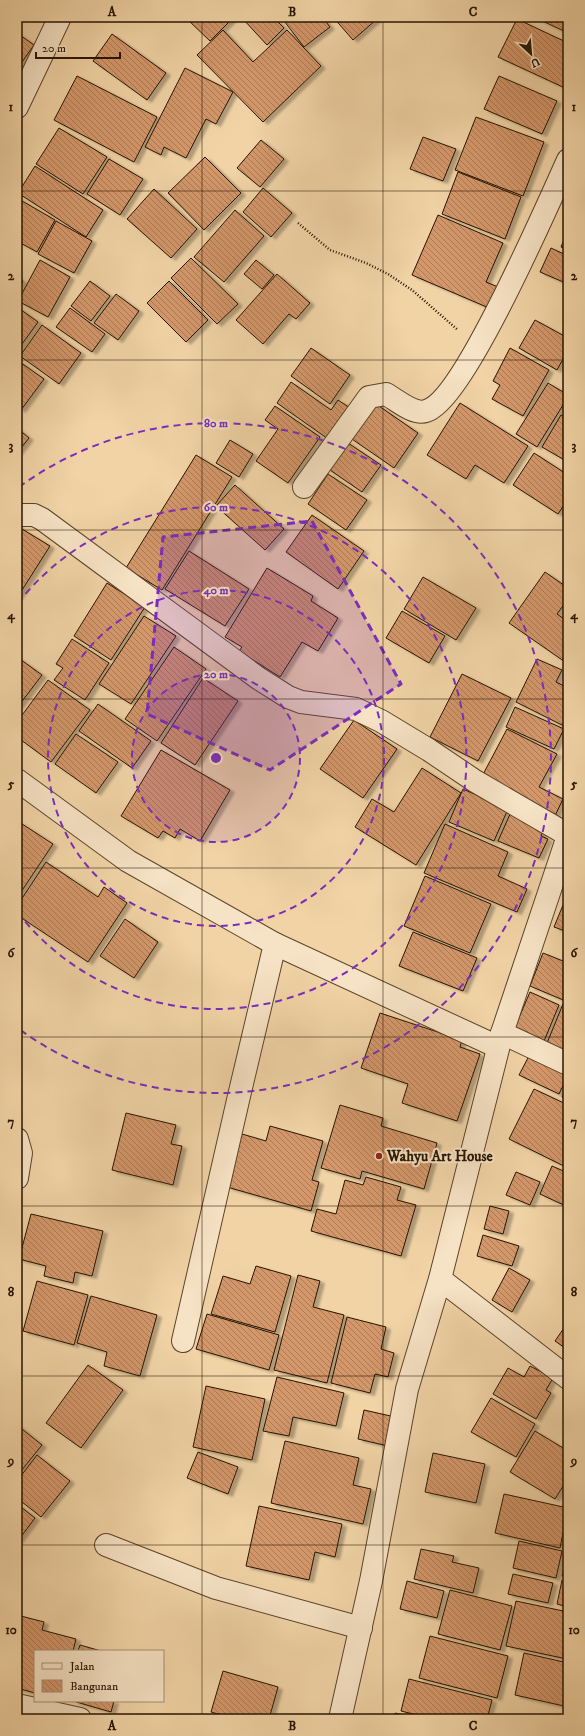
<svg xmlns="http://www.w3.org/2000/svg" width="585" height="1736" viewBox="0 0 585 1736" font-family="'IM FELL DW Pica',serif">
	<defs>
		<pattern id="building-back-hatch" width="6" height="6" patternUnits="userSpaceOnUse"><rect width="6" height="6" fill="#d3976b"/><path d="M-1 5l2 2M0 0l6 6M5-1l2 2" fill="none" stroke="#ab7a56"/></pattern>
		<filter id="shadow"><feDropShadow dx="4.5" dy="2.5" stdDeviation="1" flood-color="#0004"/></filter>
	</defs>
	<rect width="100%" height="100%" fill="#f1d3a5"/>
	<filter id="stains"><feTurbulence type="fractalNoise" baseFrequency=".005" numOctaves="4"/><feColorMatrix values="0 0 0 0 .2 0 0 0 0 .09 0 0 0 0 .02 0 0 0 .5 -.17"/></filter>
	<radialGradient id="worn" r=".72"><stop offset=".6" stop-color="#630" stop-opacity="0"/><stop offset="1" stop-color="#630" stop-opacity=".3"/></radialGradient>
	<g fill="url(#building-back-hatch)" stroke="#271401" filter="url(#shadow)">
		<path d="M185,17H234L210,41Z"/>
		<path d="M246,17H273L284,28L267,45L243,19Z"/>
		<path d="M281,17H322L330,27L304,47Z"/>
		<path d="M333,17H377L378,18L353,40Z"/>
		<path d="M534,17H568V33Z"/>
		<path d="M517,19L568,43V81L565,88L498,57Z"/>
		<path d="M223,30L253,62L287,30L321,66L263,122L197,55Z"/>
		<path d="M17,33L34,45L17,69Z"/>
		<path d="M112,34L166,73L147,100L93,61Z"/>
		<path d="M185,68L233,92L216,124L206,119L186,158L164,147L161,155L145,147Z"/>
		<path d="M77,76L157,117L134,162L54,120Z"/>
		<path d="M499,76L557,101L542,134L484,109Z"/>
		<path d="M476,117L544,142L523,196L455,170Z"/>
		<path d="M59,128L107,157L83,194L36,164Z"/>
		<path d="M423,137L456,149L443,181L410,169Z"/>
		<path d="M261,140L284,159L260,187L237,168Z"/>
		<path d="M205,157L241,193L204,230L168,193Z"/>
		<path d="M109,159L143,179L120,215L87,194Z"/>
		<path d="M35,166L103,210L86,237L18,193Z"/>
		<path d="M458,172L521,197L505,239L442,214Z"/>
		<path d="M263,188L292,213L271,237L243,212Z"/>
		<path d="M154,189L197,229L171,258L127,219Z"/>
		<path d="M17,198L55,220L37,252L17,241Z"/>
		<path d="M235,210L264,236L224,282L194,257Z"/>
		<path d="M438,215L503,243L486,282L498,287L489,308L412,275Z"/>
		<path d="M56,221L92,241L74,273L38,254Z"/>
		<path d="M568,230V250L561,247Z"/>
		<path d="M551,248L568,256V284L540,272Z"/>
		<path d="M191,258L238,304L217,324L171,278Z"/>
		<path d="M40,260L70,277L48,317L18,301Z"/>
		<path d="M256,260L274,275L262,289L244,274Z"/>
		<path d="M277,274L310,303L296,319L289,314L263,344L236,320Z"/>
		<path d="M17,277L23,281L17,291Z"/>
		<path d="M90,281L110,296L91,321L71,306Z"/>
		<path d="M169,281L208,320L186,342L147,303Z"/>
		<path d="M116,294L139,311L118,340L94,323Z"/>
		<path d="M17,307L38,322L17,351Z"/>
		<path d="M70,308L105,334L92,352L56,327Z"/>
		<path d="M535,320L568,338V350L557,370L519,348Z"/>
		<path d="M42,325L81,353L59,384L20,356Z"/>
		<path d="M311,348L350,375L330,404L291,376Z"/>
		<path d="M510,348L549,370L523,416L492,399L500,385L493,381Z"/>
		<path d="M17,360L44,379L21,410L17,407Z"/>
		<path d="M291,382L331,410L338,400L353,410L331,441L277,403Z"/>
		<path d="M548,383L568,395V397L537,447L516,434Z"/>
		<path d="M460,403L528,446L504,483L475,465L466,479L427,455Z"/>
		<path d="M376,404L418,433L394,468L352,439Z"/>
		<path d="M275,406L320,437L288,483L256,461L278,429L265,420Z"/>
		<path d="M561,415L568,419V462L542,447Z"/>
		<path d="M17,428L29,438L17,453Z"/>
		<path d="M230,440L253,454L239,477L216,463Z"/>
		<path d="M345,441L381,465L362,492L327,468Z"/>
		<path d="M534,453L568,475V499L558,514L513,485Z"/>
		<path d="M196,455L232,477L162,590L126,568Z"/>
		<path d="M328,474L367,500L346,530L308,504Z"/>
		<path d="M235,485L284,529L265,550L216,506Z"/>
		<path d="M312,515L364,551L338,589L286,552Z"/>
		<path d="M17,526L50,546L17,598Z"/>
		<path d="M189,551L249,589L225,626L165,589Z"/>
		<path d="M267,568L313,596L311,601L338,618L318,651L302,642L280,677L239,651L242,647L225,637Z"/>
		<path d="M545,572L568,588V599L557,614L568,622V664L509,623Z"/>
		<path d="M423,577L476,608L456,640L404,609Z"/>
		<path d="M107,583L145,607L111,660L74,636Z"/>
		<path d="M402,611L445,636L429,663L386,638Z"/>
		<path d="M144,616L176,636L131,704L99,684Z"/>
		<path d="M72,639L109,663L85,700L54,680L63,668L56,664Z"/>
		<path d="M174,647L206,669L157,741L125,719Z"/>
		<path d="M17,657L42,675L17,708Z"/>
		<path d="M537,659L562,670L556,682L568,688V728L516,702Z"/>
		<path d="M462,674L511,698L478,761L430,737Z"/>
		<path d="M203,678L238,701L195,765L161,743Z"/>
		<path d="M48,680L90,710L51,762L17,737V722Z"/>
		<path d="M98,704L151,741L132,768L79,731Z"/>
		<path d="M515,707L564,729L554,749L506,727Z"/>
		<path d="M354,720L397,749L363,798L320,769Z"/>
		<path d="M507,729L557,754L539,787L563,799L553,820L479,782Z"/>
		<path d="M76,734L118,762L96,793L55,764Z"/>
		<path d="M161,750L230,790L200,841L180,829L175,838L163,831L158,838L121,816Z"/>
		<path d="M422,768L461,793L416,865L355,827L372,799L394,812Z"/>
		<path d="M463,789L508,809L494,841L449,822Z"/>
		<path d="M511,812L545,826L541,836L548,839L539,858L498,841Z"/>
		<path d="M19,822L53,844L17,898V825Z"/>
		<path d="M445,824L508,852L498,876L527,889L517,912L424,873Z"/>
		<path d="M46,862L98,897L104,887L127,903L88,962L17,915V906Z"/>
		<path d="M425,876L491,904L470,953L404,926Z"/>
		<path d="M563,905L568,907V932L554,927Z"/>
		<path d="M125,919L158,942L134,978L100,956Z"/>
		<path d="M413,932L477,958L463,991L399,966Z"/>
		<path d="M543,953L568,963V1002L530,986Z"/>
		<path d="M530,992L559,1005L542,1046L512,1034Z"/>
		<path d="M563,1004L568,1006V1058L545,1048Z"/>
		<path d="M380,1013L462,1040L460,1047L480,1054L457,1121L402,1103L408,1084L361,1068Z"/>
		<path d="M530,1054L568,1075L559,1094L519,1075Z"/>
		<path d="M568,1086V1100L562,1097Z"/>
		<path d="M534,1089L568,1105V1168L509,1139Z"/>
		<path d="M340,1105L383,1118L381,1126L437,1143L424,1189L362,1171L360,1179L321,1168Z"/>
		<path d="M126,1113L176,1125L171,1144L182,1146L173,1185L112,1170Z"/>
		<path d="M270,1126L323,1141L312,1180L319,1182L311,1211L227,1187L242,1134L266,1141Z"/>
		<path d="M552,1166L568,1173V1207L540,1194Z"/>
		<path d="M516,1172L540,1182L530,1205L506,1195Z"/>
		<path d="M366,1177L401,1187L397,1200L416,1205L401,1256L311,1231L317,1209L336,1214L345,1180L363,1185Z"/>
		<path d="M490,1206L509,1211L503,1234L484,1229Z"/>
		<path d="M31,1214L103,1231L92,1276L75,1272L73,1283L44,1276L46,1266L19,1259Z"/>
		<path d="M483,1235L519,1246L512,1266L477,1256Z"/>
		<path d="M256,1266L291,1276L275,1332L211,1314L223,1276L250,1284Z"/>
		<path d="M509,1268L530,1280L512,1312L492,1300Z"/>
		<path d="M298,1275L320,1281L313,1307L344,1315L327,1383L274,1370Z"/>
		<path d="M37,1281L88,1295L74,1345L23,1331Z"/>
		<path d="M91,1296L157,1315L140,1376L104,1366L107,1352L77,1343Z"/>
		<path d="M207,1314L279,1335L269,1370L196,1349Z"/>
		<path d="M347,1317L386,1327L381,1349L394,1353L388,1377L375,1374L370,1393L331,1383Z"/>
		<path d="M568,1322V1350L555,1341Z"/>
		<path d="M88,1365L123,1390L81,1448L46,1423Z"/>
		<path d="M530,1366L553,1378L546,1390L551,1393L536,1419L493,1394L508,1368L524,1377Z"/>
		<path d="M277,1377L344,1393L336,1426L293,1417L289,1436L263,1431Z"/>
		<path d="M206,1386L265,1399L252,1460L193,1447Z"/>
		<path d="M491,1398L535,1424L516,1457L471,1432Z"/>
		<path d="M364,1410L395,1417L388,1446L358,1439Z"/>
		<path d="M17,1425L42,1445L17,1476Z"/>
		<path d="M535,1431L568,1451V1478L555,1499L510,1472Z"/>
		<path d="M285,1441L359,1458L353,1485L371,1489L363,1524L271,1503Z"/>
		<path d="M198,1452L238,1467L228,1494L187,1478Z"/>
		<path d="M433,1453L485,1464L476,1503L425,1492Z"/>
		<path d="M37,1455L70,1481L41,1517L17,1498V1481Z"/>
		<path d="M504,1494L568,1508L560,1548L495,1533Z"/>
		<path d="M17,1504L35,1518L17,1542Z"/>
		<path d="M259,1506L342,1524L335,1557L315,1552L309,1580L246,1566Z"/>
		<path d="M519,1541L562,1551L556,1578L513,1568Z"/>
		<path d="M421,1549L454,1556L452,1562L479,1568L473,1593L414,1579Z"/>
		<path d="M568,1549V1578L562,1576Z"/>
		<path d="M513,1574L553,1583L548,1603L508,1594Z"/>
		<path d="M562,1580L568,1581V1607L557,1604Z"/>
		<path d="M407,1581L444,1591L437,1618L400,1609Z"/>
		<path d="M450,1590L512,1606L500,1650L438,1634Z"/>
		<path d="M516,1601L568,1612L567,1659L506,1646Z"/>
		<path d="M17,1615L44,1622L42,1630L76,1639L73,1651H35V1693L17,1688Z"/>
		<path d="M430,1636L508,1656L497,1698L419,1678Z"/>
		<path d="M80,1645L101,1651H78Z"/>
		<path d="M524,1653L568,1663V1689L564,1706L515,1695Z"/>
		<path d="M223,1671L278,1687L269,1719H236L211,1712Z"/>
		<path d="M409,1679L492,1700L487,1719H433L401,1711Z"/>
		<path d="M73,1701H114L111,1712Z"/>
		<path d="M395,1713L420,1719H394Z"/>
	</g>
	<g fill="none" stroke-linecap="round" stroke-linejoin="round">
		<defs>
			<g id="street">
				<path d="M17,107L60,17"/>
				<path d="M304,487L369,397L386,394C397,400 413,415 426,411C463,401 549,202 568,160"/>
				<path d="M17,515H34L42,519L258,678L288,697L301,702L356,709L381,721L429,750L475,781L568,835"/>
				<path d="M17,780L128,861L275,944L498,1047"/>
				<path d="M502,1033L568,1064"/>
				<path d="M17,1139L21,1153L17,1178"/>
				<path d="M440,1279L568,1378"/>
				<path d="M183,1341L239,1096L275,944"/>
				<path d="M106,1545L216,1588L361,1628"/>
				<path d="M17,1705L80,1719"/>
				<path d="M340,1719L371,1581L407,1389L440,1279L502,1033L568,836"/>
			</g>
		</defs>
		<use href="#street" stroke="#5a442a" stroke-width="24"/>
		<path stroke="#271401" stroke-width="2.5" stroke-dasharray="1 2" stroke-linecap="butt" d="M298,223L330,250L366,263L388,274L412,290L458,330"/>
		<use href="#street" stroke="#f6e2c4" stroke-width="22"/>
	</g>
	<path fill="#7b2cbf" fill-opacity="0.2" stroke="#7b2cbf" stroke-width="3" stroke-dasharray="8 5" stroke-linejoin="round" d="M312,521L401,684L270,770L147,714L163,537Z"/>
	<path fill="none" stroke="#271401" stroke-width="1" stroke-opacity="0.55" d="M202,17V1719M383,17V1719M17,191H568M17,360H568M17,530H568M17,699H568M17,868H568M17,1037H568M17,1206H568M17,1376H568M17,1545H568"/>
	<circle cx="216" cy="758" r="84" fill="#7b2cbf" fill-opacity=".12"/>
	<g fill="none" stroke="#7b2cbf" stroke-width="2" stroke-dasharray="7 5">
		<circle cx="216" cy="758" r="84"/>
		<circle cx="216" cy="758" r="168"/>
		<path d="M18 603A251 251 0 1 1 18 913"/>
		<path d="M19 487A335 335 0 1 1 19 1029"/>
	</g>
	<circle fill="#8f2418" stroke="#f6e2c4" stroke-width="1.5" cx="379" cy="1156" r="4"/>
	<g text-anchor="middle" stroke-width="4" stroke-linejoin="round" paint-order="stroke">
		<g font-size="15" font-weight="bold" fill="#271401" stroke="#f6e2c4" text-anchor="start">
			<text x="387" y="1161">Wahyu Art House</text>
		</g>
	</g>
	<circle cx="216" cy="758" r="6" fill="#7b2cbf" stroke="#f6e2c4" stroke-width="2"/>
	<g font-size="12" text-anchor="middle" font-weight="bold" fill="#7b2cbf" stroke="#f6e2c4" stroke-width="4" stroke-linejoin="round" paint-order="stroke">
		<text x="216" y="427">80 m</text>
		<text x="216" y="511">60 m</text>
		<text x="216" y="594">40 m</text>
		<text x="216" y="678">20 m</text>
	</g>
	<rect width="585" height="1736" fill="none" stroke="#f1d3a5" stroke-width="44"/>
	<rect x="34" y="1650" width="130" height="52" fill="#f6e2c4" stroke="#a39076"/>
	<rect x="42" y="1663" width="20" height="6" fill="#f6e2c4" stroke="#a39076"/>
	<text x="70" y="1670" font-size="12" fill="#271401">Jalan</text>
	<rect x="42" y="1680" width="20" height="12" fill="url(#building-back-hatch)" stroke="#a39076"/>
	<text x="70" y="1690" font-size="12" fill="#271401">Bangunan</text>
	<g transform="translate(531 54) rotate(154)" stroke="#f6e2c4" stroke-width="3" paint-order="stroke">
	<path d="M0-3L7 15L0 10L-7 15Z" fill="#271401"/>
	<text y="-6" font-size="11" font-weight="bold" text-anchor="middle" fill="#271401">U</text>
	</g>
	<path d="M36 52v6h84v-6" fill="none" stroke="#271401" stroke-width="2"/>
	<text x="42" y="52" font-size="12" fill="#271401" stroke="#f6e2c4" stroke-width="3" paint-order="stroke">20 m</text>
	<rect x="22" y="22" width="541" height="1692" fill="none" stroke="#271401" stroke-width="1.5"/>
	<g font-size="13" text-anchor="middle" font-weight="bold" fill="#271401">
		<text x="112" y="16">A</text>
		<text x="292" y="16">B</text>
		<text x="473" y="16">C</text>
		<text x="11" y="111">1</text>
		<text x="574" y="111">1</text>
		<text x="11" y="280">2</text>
		<text x="574" y="280">2</text>
		<text x="11" y="450">3</text>
		<text x="574" y="450">3</text>
		<text x="11" y="619">4</text>
		<text x="574" y="619">4</text>
		<text x="11" y="788">5</text>
		<text x="574" y="788">5</text>
		<text x="11" y="957">6</text>
		<text x="574" y="957">6</text>
		<text x="11" y="1126">7</text>
		<text x="574" y="1126">7</text>
		<text x="11" y="1296">8</text>
		<text x="574" y="1296">8</text>
		<text x="11" y="1465">9</text>
		<text x="574" y="1465">9</text>
		<text x="11" y="1634">10</text>
		<text x="574" y="1634">10</text>
		<text x="112" y="1730">A</text>
		<text x="292" y="1730">B</text>
		<text x="473" y="1730">C</text>
	</g>
	<rect width="100%" height="100%" filter="url(#stains)"/>
	<rect width="100%" height="100%" fill="url(#worn)"/>
</svg>
